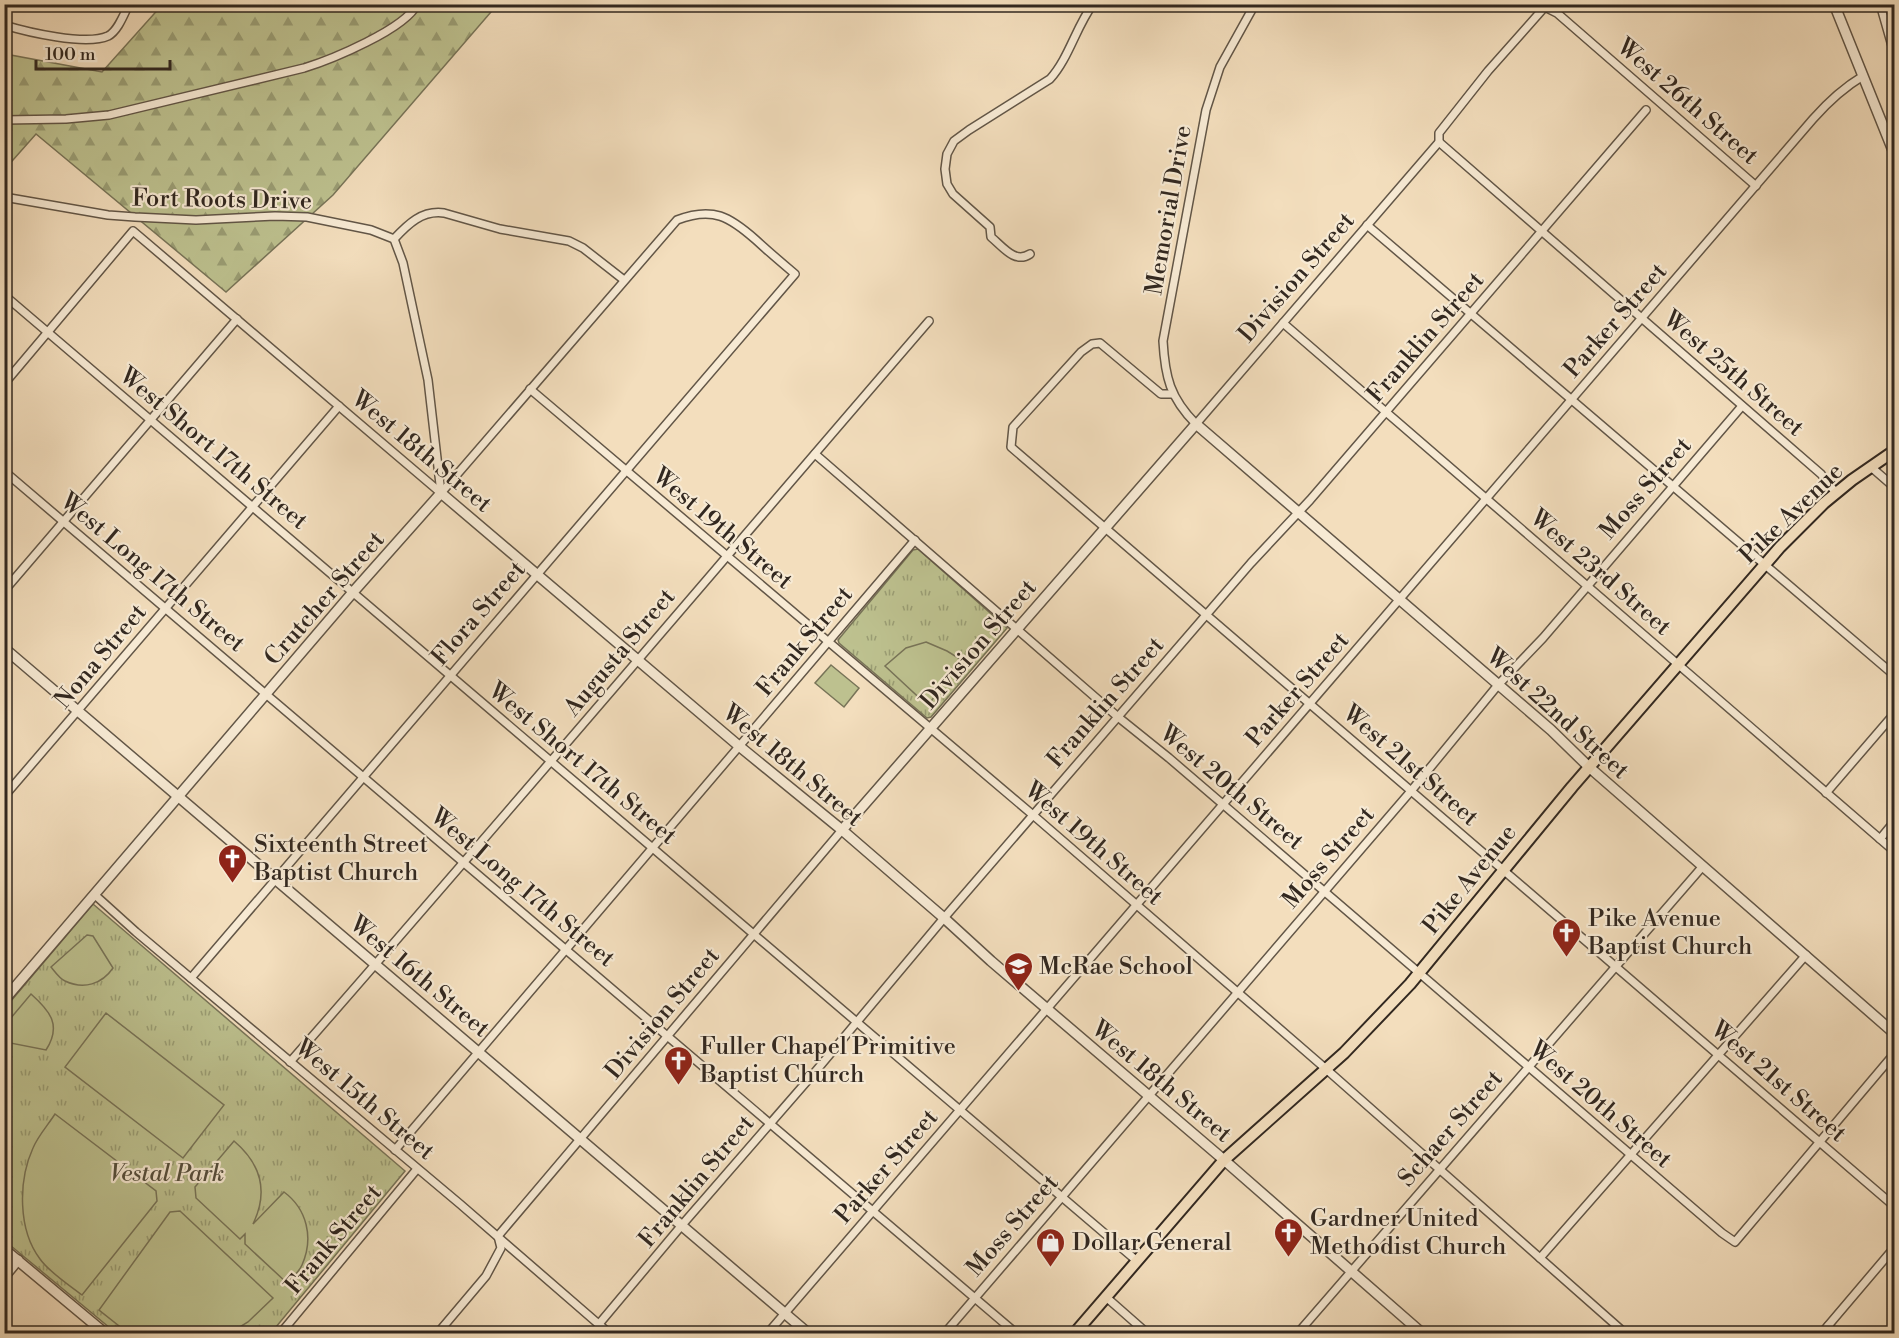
<svg xmlns="http://www.w3.org/2000/svg" width="1899" height="1338" viewBox="0 0 1899 1338" font-family="'Libre Bodoni',serif">
	<defs>
		<pattern id="grass-tufts" width="24" height="20" patternUnits="userSpaceOnUse" patternTransform="scale(1.5)"><rect width="24" height="20" fill="#bdc18f"/><path d="M3 7l-1-3M5 7V3M7 7l1-3M15 17l-1-3M17 17v-4M19 17l1-3" fill="none" stroke="#9a9d74"/></pattern>
		<pattern id="forest-firs" width="22" height="20" patternUnits="userSpaceOnUse" patternTransform="scale(1.5)"><rect width="22" height="20" fill="#bdc18f"/><path d="M5 1l3.5 6h-7zM16 11l3.5 6h-7z" fill="#9a9d74"/></pattern>
	</defs>
	<rect width="100%" height="100%" fill="#f3debd"/>
	<filter id="stains"><feTurbulence type="fractalNoise" baseFrequency=".00333" numOctaves="4"/><feColorMatrix values="0 0 0 0 .2 0 0 0 0 .09 0 0 0 0 .02 0 0 0 .5 -.17"/></filter>
	<radialGradient id="worn" r=".72"><stop offset=".6" stop-color="#630" stop-opacity="0"/><stop offset="1" stop-color="#630" stop-opacity=".3"/></radialGradient>
	<g fill="url(#grass-tufts)" stroke="#787458" stroke-width="1.5">
		<path d="M918,549L1007,628L931,717L927,718L839,643L838,640L913,550Z"/>
		<path d="M93,904L405,1171L271,1333H116L5,1241V1008Z"/>
	</g>
	<path fill="url(#forest-firs)" stroke="#787458" stroke-width="1.5" d="M162,5H497L333,195L226,292L36,134L5,169V54L102,72Z"/>
	<g fill="#bdc18f" stroke="#787458" stroke-width="1.5">
		<path d="M926,642L947,651L960,659L930,703L927,705L885,666L906,648Z"/>
		<path d="M831,665L859,688L844,707L815,683Z"/>
		<path d="M87,935L93,936L113,968C102,984 84,990 65,981C60,979 55,972 51,967Z"/>
		<path d="M31,994C50,1011 62,1025 46,1050L5,1042V1025Z"/>
		<path d="M106,1013L224,1105L183,1158L65,1067Z"/>
		<path d="M55,1114L156,1191L157,1201L82,1295C69,1285 49,1272 40,1259C18,1230 18,1181 33,1148C38,1136 48,1125 55,1114Z"/>
		<path d="M234,1141C261,1164 269,1191 253,1224L284,1192C307,1209 314,1238 302,1265C299,1272 292,1278 287,1283L245,1244V1234L240,1239L196,1198L195,1187Z"/>
		<path d="M180,1211L273,1298L248,1322L230,1333H128L99,1310L170,1212Z"/>
	</g>
	<g fill="none" stroke-linecap="round" stroke-linejoin="round">
		<defs>
			<g id="minor">
				<path d="M1255,4L1220,67L1206,110L1163,341C1165,377 1170,398 1196,424L1439,142V133L1488,71L1543,9L1547,8L1557,13L1756,186"/>
				<path d="M1880,4L1894,53"/>
				<path d="M4,25C27,32 86,46 108,36C118,31 124,14 129,4"/>
				<path d="M4,120L66,119L109,115L304,68C330,60 406,29 417,4"/>
				<path d="M1439,142L1821,474L1836,493"/>
				<path d="M4,197L108,215L135,217L196,220L275,216L307,217L371,230L394,239L403,263L428,380L441,493"/>
				<path d="M1367,225L1894,675"/>
				<path d="M394,239C408,224 422,210 444,213L500,229L569,241L583,248L624,280"/>
				<path d="M1030,254C1015,264 1003,247 991,237L990,227L953,194L947,184L945,169L947,154L954,141L969,130L1050,79C1069,58 1076,27 1093,4"/>
				<path d="M4,295L1137,1261"/>
				<path d="M1283,323L1894,851"/>
				<path d="M4,384L133,231L441,493"/>
				<path d="M530,389L1033,815L1326,1069L1626,1334"/>
				<path d="M1172,394H1161L1100,343L1092,344L1081,352L1013,427L1011,447L1894,1206"/>
				<path d="M815,454L1118,717L1169,758L1722,1233L1735,1242L1894,1054"/>
				<path d="M1871,467L1894,487"/>
				<path d="M4,471L1017,1334"/>
				<path d="M4,591L237,319"/>
				<path d="M7,793L339,406"/>
				<path d="M1826,793L1894,714"/>
				<path d="M1880,839L1894,822"/>
				<path d="M95,895L136,932L460,1204L610,1334"/>
				<path d="M191,978L795,274C782,263 769,252 756,240C730,217 713,206 677,220L441,493"/>
				<path d="M290,1062C505,817 716,568 929,321"/>
				<path d="M395,1150L915,540"/>
				<path d="M1540,1258L1806,955"/>
				<path d="M1106,1297L1148,1334"/>
				<path d="M599,1324L682,1225L815,1072L944,918L1251,563L1310,500L1646,110"/>
				<path d="M1828,1326L1837,1334"/>
				<path d="M280,1334L417,1169"/>
				<path d="M437,1334L486,1276L501,1248L498,1236L842,830"/>
				<path d="M767,1334L1813,119C1828,102 1843,88 1863,76"/>
				<path d="M944,1334L1411,791L1498,685L1543,638L1742,406"/>
				<path d="M1297,1334L1703,866"/>
				<path d="M1821,1334L1894,1248"/>
			</g>
			<g id="tertiary">
				<path d="M1834,4L1894,153"/>
				<path d="M4,648L809,1334"/>
				<path d="M842,830L1196,424L1551,730L1589,767L1894,1033"/>
				<path d="M4,1000L354,591L441,493L739,746L842,830L944,918L991,961L1224,1160L1423,1334"/>
				<path d="M4,1249L106,1334"/>
				<path d="M4,1277L18,1260"/>
			</g>
			<path id="primary" d="M1074,1334L1224,1160L1344,1053L1410,984L1572,787L1780,547L1824,503L1852,480L1894,451"/>
		</defs>
		<use href="#minor" stroke="#625647" stroke-width="10"/>
		<use href="#tertiary" stroke="#625647" stroke-width="12"/>
		<use href="#primary" stroke="#322820" stroke-width="14"/>
		<use href="#minor" stroke="#f7ead4" stroke-width="7"/>
		<use href="#tertiary" stroke="#f7ead4" stroke-width="9"/>
		<use href="#primary" stroke="#f3debd" stroke-width="10"/>
	</g>
	<defs>
		<symbol id="church-pin" viewBox="-11 -11 22 30"><path d="M0 17L-7.5 6A9.5 9.5 0 1 1 7.5 6Z" fill="#8f2418" stroke="#f7ead4"/><path d="M-1.2-6h2.4v3.5h3.3v2.4h-3.3V6h-2.4V-.1h-3.3v-2.4h3.3Z" fill="#fff"/></symbol>
		<symbol id="school-pin" viewBox="-11 -11 22 30"><path d="M0 17L-7.5 6A9.5 9.5 0 1 1 7.5 6Z" fill="#8f2418" stroke="#f7ead4"/><path d="M0-5L7-2L0 1L-7-2ZM-4 1L0 2.5L4 1V4Q0 6-4 4Z" fill="#fff"/></symbol>
		<symbol id="shop-pin" viewBox="-11 -11 22 30"><path d="M0 17L-7.5 6A9.5 9.5 0 1 1 7.5 6Z" fill="#8f2418" stroke="#f7ead4"/><path d="M-5-2.5h2.3a2.7 3.5 0 0 1 5.4 0H5L5.5 6h-11ZM-1.5-2.5h3a1.5 2.3 0 0 0-3 0Z" fill="#fff"/></symbol>
	</defs>
	<g fill-rule="evenodd">
		<use href="#church-pin" x="216" y="842" width="33" height="45"/>
		<use href="#church-pin" x="1550" y="916" width="33" height="45"/>
		<use href="#school-pin" x="1002" y="950" width="33" height="45"/>
		<use href="#church-pin" x="662" y="1044" width="33" height="45"/>
		<use href="#church-pin" x="1272" y="1216" width="33" height="45"/>
		<use href="#shop-pin" x="1034" y="1226" width="33" height="45"/>
	</g>
	<g text-anchor="middle" stroke-width="4.5" stroke-linejoin="round" paint-order="stroke">
		<g font-size="24" fill="#322820" stroke="#f7ead4">
			<text transform="translate(1688 101) rotate(41)" y="8">West 26th Street</text>
			<text transform="translate(222 199) rotate(1)" y="8">Fort Roots Drive</text>
			<text transform="translate(1168 210) rotate(-80)" y="8">Memorial Drive</text>
			<text transform="translate(1296 277) rotate(-49)" y="8">Division Street</text>
			<text transform="translate(1615 320) rotate(-49)" y="8">Parker Street</text>
			<text transform="translate(1425 337) rotate(-49)" y="8">Franklin Street</text>
			<text transform="translate(1734 373) rotate(41)" y="8">West 25th Street</text>
			<text transform="translate(214 448) rotate(40)" y="8">West Short 17th Street</text>
			<text transform="translate(422 451) rotate(40)" y="8">West 18th Street</text>
			<text transform="translate(1645 488) rotate(-49)" y="8">Moss Street</text>
			<text transform="translate(1791 513) rotate(-44)" y="8">Pike Avenue</text>
			<text transform="translate(723 528) rotate(40)" y="8">West 19th Street</text>
			<text transform="translate(153 572) rotate(40)" y="8">West Long 17th Street</text>
			<text transform="translate(1601 572) rotate(41)" y="8">West 23rd Street</text>
			<text transform="translate(324 598) rotate(-49)" y="8">Crutcher Street</text>
			<text transform="translate(478 613) rotate(-49)" y="8">Flora Street</text>
			<text transform="translate(804 641) rotate(-50)" y="8">Frank Street</text>
			<text transform="translate(978 644) rotate(-49)" y="8">Division Street</text>
			<text transform="translate(619 652) rotate(-50)" y="8">Augusta Street</text>
			<text transform="translate(100 656) rotate(-50)" y="8">Nona Street</text>
			<text transform="translate(1297 689) rotate(-49)" y="8">Parker Street</text>
			<text transform="translate(1105 702) rotate(-49)" y="8">Franklin Street</text>
			<text transform="translate(1558 713) rotate(42)" y="8">West 22nd Street</text>
			<text transform="translate(583 763) rotate(40)" y="8">West Short 17th Street</text>
			<text transform="translate(793 765) rotate(40)" y="8">West 18th Street</text>
			<text transform="translate(1411 765) rotate(41)" y="8">West 21st Street</text>
			<text transform="translate(1232 787) rotate(40)" y="8">West 20th Street</text>
			<text transform="translate(1094 843) rotate(41)" y="8">West 19th Street</text>
			<text transform="translate(1328 857) rotate(-49)" y="8">Moss Street</text>
			<text transform="translate(1469 879) rotate(-51)" y="8">Pike Avenue</text>
			<text transform="translate(523 887) rotate(40)" y="8">West Long 17th Street</text>
			<text transform="translate(420 976) rotate(40)" y="8">West 16th Street</text>
			<text transform="translate(662 1013) rotate(-50)" y="8">Division Street</text>
			<text transform="translate(1162 1081) rotate(40)" y="8">West 18th Street</text>
			<text transform="translate(1779 1081) rotate(41)" y="8">West 21st Street</text>
			<text transform="translate(365 1099) rotate(40)" y="8">West 15th Street</text>
			<text transform="translate(1601 1104) rotate(41)" y="8">West 20th Street</text>
			<text transform="translate(1450 1128) rotate(-49)" y="8">Schaer Street</text>
			<text transform="translate(886 1166) rotate(-49)" y="8">Parker Street</text>
			<text transform="translate(696 1181) rotate(-50)" y="8">Franklin Street</text>
			<text transform="translate(1012 1225) rotate(-49)" y="8">Moss Street</text>
			<text transform="translate(333 1239) rotate(-50)" y="8">Frank Street</text>
		</g>
		<g font-size="24" fill="#322820" stroke="#f7ead4" text-anchor="start">
			<text x="254" y="852">Sixteenth Street<tspan x="254" dy="28">Baptist Church</tspan></text>
			<text x="1588" y="926">Pike Avenue<tspan x="1588" dy="28">Baptist Church</tspan></text>
			<text x="1039" y="974">McRae School</text>
			<text x="700" y="1054">Fuller Chapel Primitive<tspan x="700" dy="28">Baptist Church</tspan></text>
			<text x="1310" y="1226">Gardner United<tspan x="1310" dy="28">Methodist Church</tspan></text>
			<text x="1072" y="1250">Dollar General</text>
		</g>
		<g font-size="24" font-style="italic" fill="#554e3c" stroke="#f7ead4">
			<text x="167" y="1181">Vestal Park</text>
		</g>
	</g>
	<rect width="1899" height="1338" fill="none" stroke="#f3debd" stroke-width="24"/>
	<rect x="6" y="6" width="1887" height="1326" fill="none" stroke="#322820" stroke-width="3"/>
	<rect x="12" y="12" width="1875" height="1314" fill="none" stroke="#322820" stroke-width="1.5"/>
	<path d="M36 60v9h134v-9" fill="none" stroke="#322820" stroke-width="3"/>
	<text x="45" y="60" font-size="18" fill="#322820" stroke="#f7ead4" stroke-width="4.5" paint-order="stroke">100 m</text>
	<rect width="100%" height="100%" filter="url(#stains)"/>
	<rect width="100%" height="100%" fill="url(#worn)"/>
</svg>
